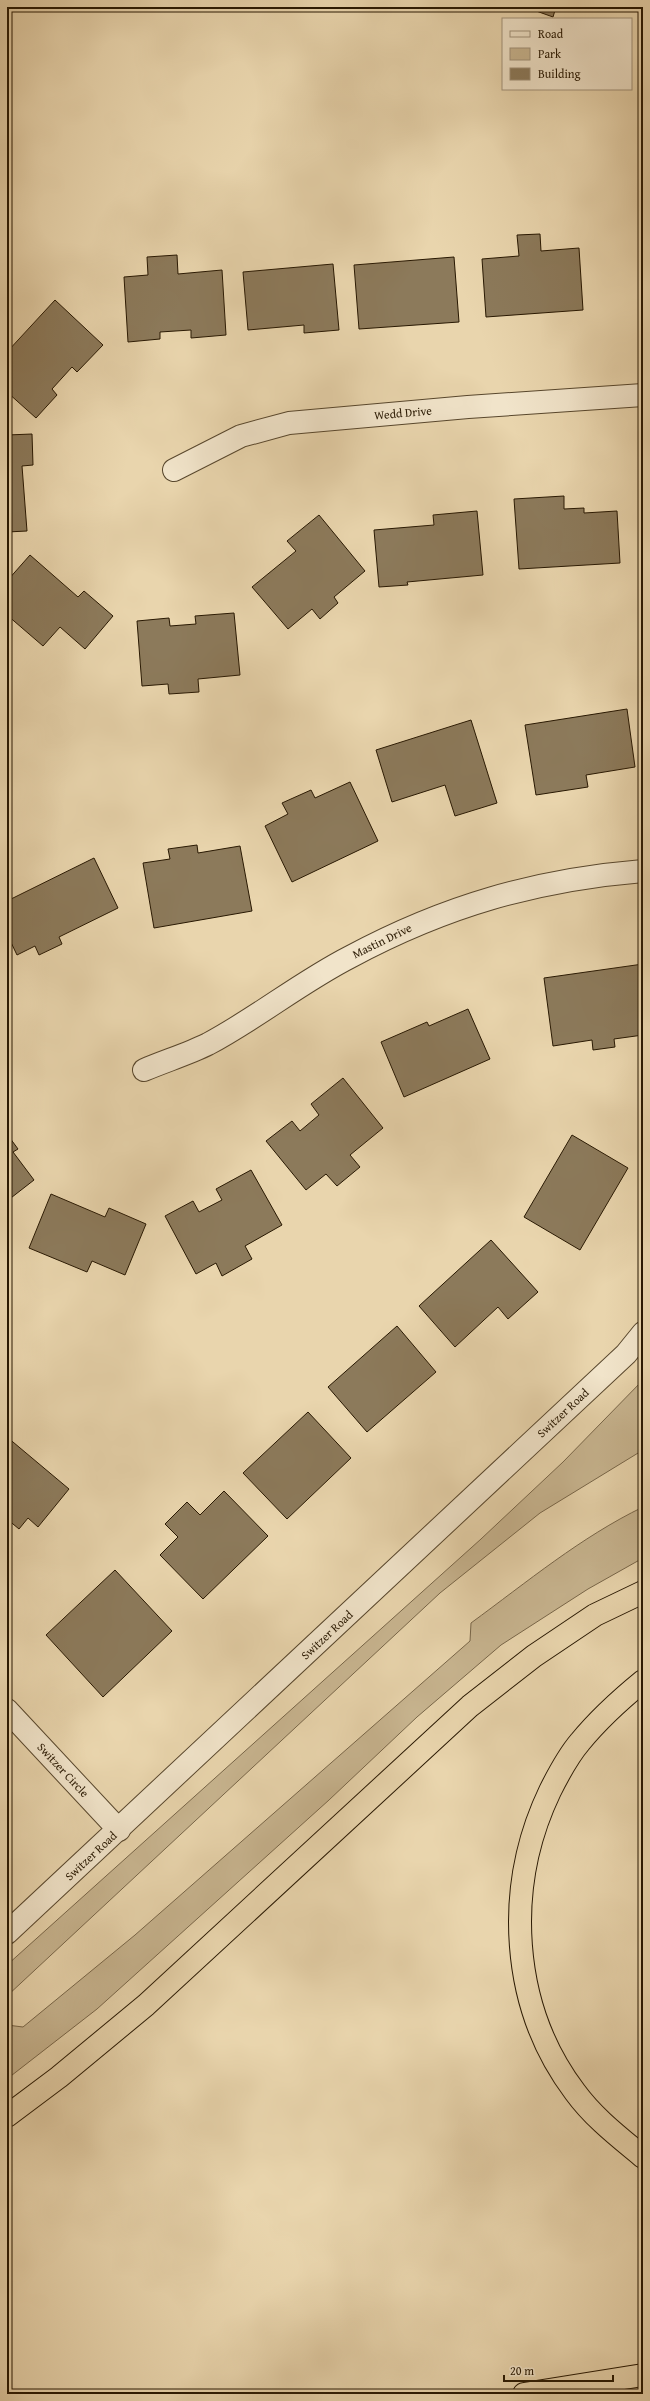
<svg xmlns="http://www.w3.org/2000/svg" width="650" height="2401" viewBox="0 0 650 2401" font-family="'Gentium Book Plus',serif">
	<rect width="100%" height="100%" fill="#e9d5ad"/>
	<filter id="stains"><feTurbulence type="fractalNoise" baseFrequency=".005" numOctaves="4"/><feColorMatrix values="0 0 0 0 .2 0 0 0 0 .09 0 0 0 0 .02 0 0 0 .5 -.17"/></filter>
	<radialGradient id="worn" r=".72"><stop offset=".6" stop-color="#630" stop-opacity="0"/><stop offset="1" stop-color="#630" stop-opacity=".3"/></radialGradient>
	<g fill="#c8b590" stroke="#786649">
		<path d="M643,1380V1450L540,1513L440,1593L7,1996V1965L481,1539L563,1462Z"/>
		<path d="M643,1507V1558L588,1589L501,1645L417,1717L329,1800L97,2009L7,2079V2025L23,2027L135,1935L470,1641L471,1623C527,1582 581,1537 643,1507Z"/>
	</g>
	<g fill="#8c7a5b" stroke="#281802">
		<path d="M525,7H556L553,17Z"/>
		<path d="M540,234L541,251L579,248L583,310L486,317L482,259L519,256L517,235Z"/>
		<path d="M177,255L178,274L222,270L226,335L191,338V330L160,332V339L128,342L124,277L148,275L147,257Z"/>
		<path d="M454,257L459,322L359,329L354,265Z"/>
		<path d="M333,264L339,330L304,333V325L248,330L243,272Z"/>
		<path d="M55,300L103,345L77,372L72,367L52,389L57,395L36,418L7,392V352Z"/>
		<path d="M32,434L33,465L22,466L27,531L7,532V435Z"/>
		<path d="M564,496V509L584,508V513L617,511L620,563L519,569L514,499Z"/>
		<path d="M477,511L483,575L407,582L408,585L379,587L374,530L434,525L433,515Z"/>
		<path d="M319,515L365,571L334,597L338,603L320,619L312,609L288,629L252,587L296,551L287,541Z"/>
		<path d="M30,555L78,597L84,591L113,616L85,649L60,627L43,646L7,615V581Z"/>
		<path d="M234,613L240,675L198,679L199,692L169,694L168,684L142,686L137,621L169,618L170,626L196,624L195,616Z"/>
		<path d="M627,709L635,767L586,775L588,787L536,795L525,725Z"/>
		<path d="M471,720L497,803L455,816L445,785L392,802L376,750Z"/>
		<path d="M350,782L378,841L292,882L265,826L288,814L282,803L311,790L315,798Z"/>
		<path d="M197,845L198,853L240,846L252,911L154,928L143,863L170,859L168,849Z"/>
		<path d="M94,858L118,908L59,937L62,944L39,955L35,946L17,955L7,934V901Z"/>
		<path d="M643,964V1035L614,1039L615,1047L593,1050L592,1040L553,1046L544,978Z"/>
		<path d="M468,1009L490,1059L404,1097L381,1042L427,1022L429,1026Z"/>
		<path d="M343,1078L383,1128L350,1155L360,1167L337,1186L326,1174L306,1190L266,1141L292,1121L300,1131L319,1115L311,1104Z"/>
		<path d="M7,1134L18,1149L13,1152L34,1180L7,1201Z"/>
		<path d="M572,1135L628,1168L580,1250L524,1217Z"/>
		<path d="M251,1170L282,1225L245,1246L252,1259L222,1276L216,1263L196,1274L165,1216L193,1201L199,1212L222,1200L216,1189Z"/>
		<path d="M51,1194L105,1217L109,1208L146,1224L125,1275L92,1261L87,1272L29,1248Z"/>
		<path d="M491,1240L538,1292L508,1319L498,1307L455,1347L419,1306Z"/>
		<path d="M397,1326L436,1372L367,1432L328,1387Z"/>
		<path d="M308,1412L351,1458L287,1519L243,1473Z"/>
		<path d="M7,1437L69,1489L38,1527L28,1518L19,1529L7,1519Z"/>
		<path d="M224,1491L268,1536L203,1599L160,1555L178,1537L165,1524L187,1502L200,1515Z"/>
		<path d="M115,1570L172,1631L103,1697L46,1635Z"/>
	</g>
	<g fill="none" stroke-linecap="round" stroke-linejoin="round">
		<defs>
			<g id="street">
				<path d="M174,470L241,436L289,423L468,407L643,395"/>
				<path d="M144,1070C165,1061 188,1054 208,1044C257,1018 301,982 350,957C445,906 535,880 643,871"/>
				<path d="M7,1710L119,1830"/>
				<path d="M7,1933L626,1354L643,1333"/>
			</g>
			<g id="highway">
				<path d="M643,1681C621,1699 598,1720 580,1742C568,1756 558,1775 550,1791C504,1887 510,2006 575,2092C594,2118 619,2137 643,2157"/>
				<path d="M7,2116L59,2077L146,2005L470,1706L534,1656L595,1615L643,1592"/>
				<path d="M524,2394L643,2375"/>
			</g>
		</defs>
		<use href="#street" stroke="#58472d" stroke-width="24"/>
		<use href="#highway" stroke="#281802" stroke-width="24"/>
		<use href="#street" stroke="#f1e4ca" stroke-width="22"/>
		<use href="#highway" stroke="#e9d5ad" stroke-width="22"/>
	</g>
	<g text-anchor="middle" stroke-width="3.5" stroke-linejoin="round" paint-order="stroke">
		<g font-size="12" fill="#281802" stroke="#f1e4ca">
			<text transform="translate(403 413) rotate(-5)" y="4">Wedd Drive</text>
			<text transform="translate(382 941) rotate(-26)" y="4">Mastin Drive</text>
			<text transform="translate(563 1413) rotate(-43)" y="4">Switzer Road</text>
			<text transform="translate(327 1635) rotate(-43)" y="4">Switzer Road</text>
			<text transform="translate(63 1770) rotate(47)" y="4">Switzer Circle</text>
			<text transform="translate(91 1856) rotate(-43)" y="4">Switzer Road</text>
		</g>
	</g>
	<rect width="650" height="2401" fill="none" stroke="#e9d5ad" stroke-width="24"/>
	<rect x="8" y="8" width="634" height="2385" fill="none" stroke="#281802" stroke-width="2"/>
	<rect x="12" y="12" width="626" height="2377" fill="none" stroke="#281802"/>
	<rect x="502" y="18" width="130" height="72" fill="#f1e4ca" stroke="#a1927a"/>
	<rect x="510" y="31" width="20" height="6" fill="#f1e4ca" stroke="#a1927a"/>
	<text x="538" y="38" font-size="12" fill="#281802">Road</text>
	<rect x="510" y="48" width="20" height="12" fill="#c8b590" stroke="#a1927a"/>
	<text x="538" y="58" font-size="12" fill="#281802">Park</text>
	<rect x="510" y="68" width="20" height="12" fill="#8c7a5b" stroke="#a1927a"/>
	<text x="538" y="78" font-size="12" fill="#281802">Building</text>
	<path d="M504 2375v6h109v-6" fill="none" stroke="#281802" stroke-width="2"/>
	<text x="510" y="2375" font-size="12" fill="#281802" stroke="#f1e4ca" stroke-width="3" paint-order="stroke">20 m</text>
	<rect width="100%" height="100%" filter="url(#stains)"/>
	<rect width="100%" height="100%" fill="url(#worn)"/>
</svg>
